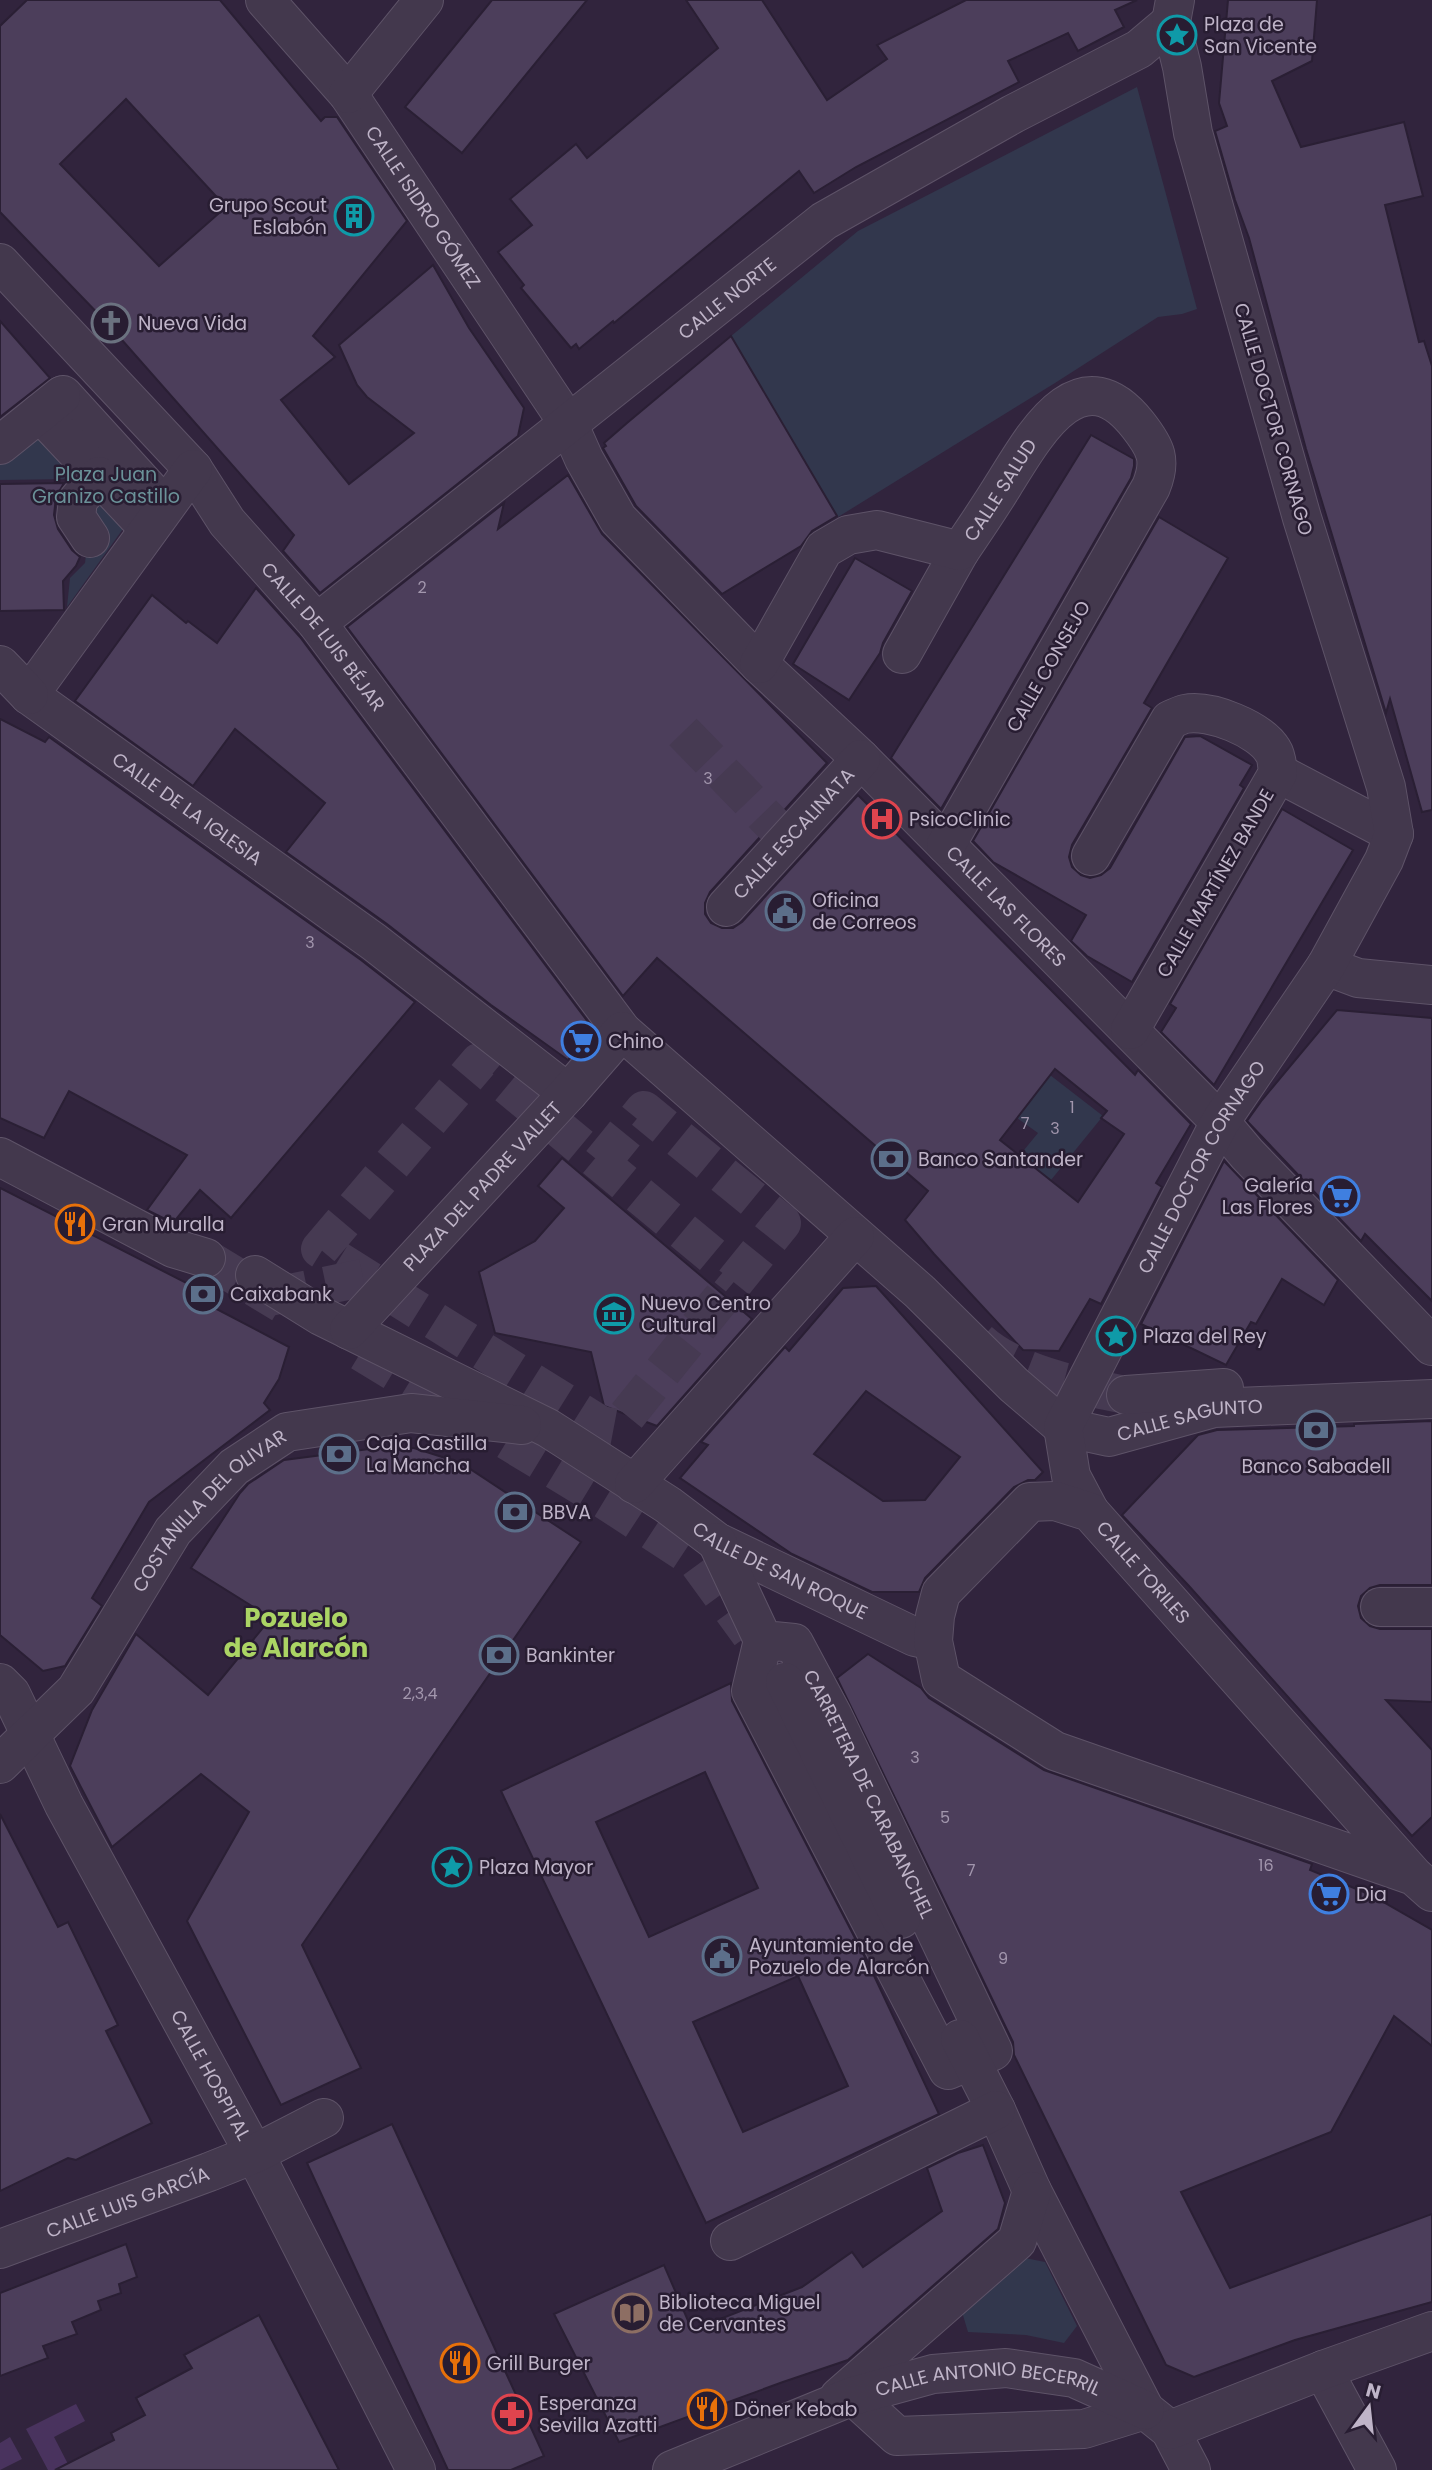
<svg xmlns="http://www.w3.org/2000/svg" width="1432" height="2470" viewBox="0 0 1432 2470" font-family="Poppins,sans-serif">
	<rect width="100%" height="100%" fill="#31243d"/>
	<g fill="#32374d">
		<path d="M1137,87L1197,309L1182,314L1158,317L1055,383L838,517L730,337L858,231Z"/>
		<path d="M37,424L158,480L67,607L70,578L85,563L87,547L68,520V479L0,480V453Z"/>
		<path d="M1050,1075L1103,1116L1051,1180L1027,1162L1005,1189L1001,1178L1038,1133L1017,1118Z"/>
		<path d="M1025,2258L1045,2262L1077,2326L1064,2343L1026,2335L968,2332L962,2312Z"/>
	</g>
	<g fill="#49335e">
		<path d="M76,2404L85,2421L54,2437L69,2466L60,2470H48L26,2429Z"/>
		<path d="M10,2437L22,2459L0,2470V2443Z"/>
	</g>
	<g fill="#4c3e5b" stroke="#2a1f34" stroke-width="2" fill-rule="evenodd">
		<path d="M27,0H220L321,121L325,117H337L407,221L313,336L335,357L281,400L349,484L414,433L367,397L357,385L339,345L433,265L469,328L524,408L518,436L320,593L283,551L294,535L107,323L0,212V26ZM126,99L226,207L159,266L60,164Z"/>
		<path d="M492,0H587L462,153L405,107Z"/>
		<path d="M686,0H762L827,100L887,59L877,45L966,0H1137L1115,10L1124,27L1078,51L1068,33L1008,61L1019,82L856,167L814,193L799,171L614,323L613,321L579,349L576,344L571,348L521,288L524,285L498,252L532,225L510,199L576,144L587,158L718,48Z"/>
		<path d="M1228,0H1317L1312,61L1272,81L1301,147L1404,122L1423,196L1385,205L1419,342L1424,341L1432,366V810L1422,812L1390,699L1386,713L1306,449L1249,238L1235,200L1215,131L1227,126L1219,103Z"/>
		<path d="M0,321L50,378L0,417Z"/>
		<path d="M731,336L837,516L812,531L801,546L722,594L636,506L603,448L606,446L604,443L627,423Z"/>
		<path d="M1091,435L1134,459V466L1131,478L941,809L891,758Z"/>
		<path d="M568,475L602,534L827,763L710,892L705,903V914L711,923L722,928H733L742,922L858,795L1135,1075L1138,1070L1191,1124L1156,1183L1162,1187L1101,1304L1090,1299L1059,1351L1023,1350L934,1254L905,1220L928,1191L657,958L623,996L347,627L504,503L498,529ZM1055,1069L1107,1111L1101,1118L1124,1134L1078,1202L1000,1140Z"/>
		<path d="M64,483L56,497L54,515L58,529L72,550L80,557L76,566L63,581L64,610L0,611V484Z"/>
		<path d="M1159,517L1228,558L1144,703L1152,708L1072,845L1069,857L1072,867L1081,875L1090,878L1101,875L1110,868L1185,737L1200,736L1252,765L1240,785L1244,788L1132,982L1087,956L1071,941L1086,915L993,862L973,841Z"/>
		<path d="M855,558L912,591L883,643L880,653L849,700L793,664Z"/>
		<path d="M256,588L300,637L594,1030L568,1060L491,1005L387,924L286,852L325,803L235,729L193,786L75,701L152,595L186,623L188,621L217,643Z"/>
		<path d="M0,719L45,742L49,737L361,960L415,1002L231,1218L200,1190L173,1223L147,1210L187,1155L69,1091L44,1138L0,1118Z"/>
		<path d="M1282,809L1353,850L1214,1085L1161,1032L1176,1008L1170,1004Z"/>
		<path d="M1337,1010L1432,1018V1301L1365,1234L1361,1241L1247,1121L1262,1100Z"/>
		<path d="M562,1158L752,1319L657,1426L604,1406L591,1352L495,1333L479,1272L535,1241L564,1208L538,1186Z"/>
		<path d="M1224,1161L1338,1280L1324,1305L1282,1279L1256,1324L1251,1322L1226,1365L1141,1324Z"/>
		<path d="M0,1188L214,1297L209,1305L289,1347L279,1379L264,1403L270,1410L149,1502L92,1598L102,1606L65,1666L43,1671L0,1635Z"/>
		<path d="M876,1286L1043,1472L1035,1480H1028L1014,1487L925,1578L919,1592H872L792,1554L680,1478L708,1445L701,1442L785,1347L789,1351L843,1288ZM866,1391L960,1457L925,1500L883,1501L814,1454Z"/>
		<path d="M1432,1421V1585H1380L1370,1588L1361,1596L1358,1606L1361,1618L1370,1626L1380,1629H1432V1702L1386,1700L1432,1750V1817L1412,1836L1189,1586L1122,1515L1198,1435L1217,1430L1354,1426V1424Z"/>
		<path d="M377,1448H414L461,1463L581,1542L302,1945L361,2068L281,2105L187,1921L249,1812L201,1774L112,1847L70,1766L92,1710L136,1634L208,1695L271,1618L191,1568L240,1493L248,1484L284,1460Z"/>
		<path d="M868,1654L921,1688L929,1698L1044,1770L1312,1864L1310,1870L1371,1895L1432,1930V2046L1394,2016L1331,2132L1181,2192L1230,2288L1432,2214V2302L1295,2340L1194,2377L1166,2365L1014,2055L1013,2042L837,1678Z"/>
		<path d="M731,1683L732,1701L869,1965L939,2114L706,2223L501,1791ZM705,1772L758,1888L649,1937L596,1822ZM798,1976L848,2086L743,2132L693,2022Z"/>
		<path d="M0,1814L58,1927L68,1922L118,2025L106,2031L152,2123L76,2160L68,2158L0,2191Z"/>
		<path d="M392,2124L544,2456L511,2470H448L307,2163Z"/>
		<path d="M983,2145L1005,2203L998,2229L848,2360L783,2382L619,2442L554,2314L664,2265L692,2330L802,2287L852,2252L863,2267L942,2211L927,2168L958,2153Z"/>
		<path d="M126,2244L137,2277L119,2284L121,2293L98,2301L101,2310L72,2322L77,2334L43,2346L48,2358L0,2376V2293Z"/>
		<path d="M259,2315L339,2470H55L114,2440L111,2433L145,2415L136,2398L192,2368L184,2355Z"/>
	</g>
	<g fill="none" stroke-linecap="round" stroke-linejoin="round">
		<g stroke="#463a52" stroke-width="38" stroke-dasharray="38 19" stroke-linecap="butt">
			<path d="M683,732L787,839"/>
			<path d="M601,1163L644,1110L782,1223L617,1428L601,1425L320,1249L479,1062L738,1277"/>
			<path d="M206,1258L282,1304"/>
			<path d="M270,1297L367,1277"/>
			<path d="M979,1341C1015,1374 1079,1386 1126,1395"/>
			<path d="M361,1352L606,1501L696,1560L750,1634"/>
		</g>
		<defs>
			<g id="minor">
				<path id="s1" d="M265,0L348,94L568,423L584,459L618,519L759,664L861,759L1220,1122L1247,1154L1432,1346"/>
				<path d="M348,94L424,0"/>
				<path id="s2" d="M0,263L193,469L227,522L317,623L622,1031L920,1292L1014,1385L1063,1427L1109,1437L1214,1408L1432,1399"/>
				<path d="M63,395L165,507"/>
				<path d="M40,413L149,529"/>
				<path d="M0,445L61,396"/>
				<path id="s3" d="M193,469L29,695L374,942L568,1093"/>
				<path d="M90,538L76,517L78,500L99,476"/>
				<path id="s4" d="M317,623L824,221L1013,114L1139,49L1171,22"/>
				<path d="M902,654L960,551"/>
				<path id="s5" d="M759,664L824,549L848,535L877,530L960,551C975,529 990,507 1004,484C1034,436 1080,351 1138,425C1156,448 1162,460 1151,487L946,845"/>
				<path d="M0,665L29,695"/>
				<path d="M1278,773L1394,834"/>
				<path d="M1091,856L1170,720C1175,718 1180,715 1185,714C1210,709 1260,729 1273,751C1277,757 1277,766 1278,773L1130,1030"/>
				<path id="s6" d="M726,907L861,759"/>
				<path d="M1326,966L1358,978L1432,985"/>
				<path d="M0,1157L173,1248L206,1258"/>
				<path id="s7" d="M255,1275L321,1316L548,1428L668,1505L717,1542L915,1637L933,1641"/>
				<path id="s8" d="M349,1330L568,1093L622,1031"/>
				<path d="M1126,1395L1224,1388"/>
				<path d="M634,1484L855,1236"/>
				<path id="s9" d="M1090,1512L1071,1476L1063,1427L1220,1122L1326,966L1384,860L1394,834L1386,787L1302,518L1193,133L1182,67L1171,22L1175,0"/>
				<path id="s10" d="M717,1542L763,1640L794,1643L833,1716L993,2051L948,2070L751,1691L763,1640"/>
				<path d="M1380,1607H1432"/>
				<path d="M785,1682L901,1919"/>
				<path id="s11" d="M0,1683L11,1694L64,1805L262,2168L416,2470"/>
				<path id="s12" d="M0,1764L76,1690L173,1531L234,1467L287,1432L411,1413L522,1425"/>
				<path id="s13" d="M1414,1876L1055,1751L941,1679L933,1641L935,1616L941,1593L1030,1502L1055,1501L1090,1512L1414,1876L1432,1892"/>
				<path d="M960,2039L996,2110L1032,2191L1145,2410L1170,2430L1191,2470"/>
				<path d="M730,2241L996,2110"/>
				<path id="s14" d="M0,2249L209,2172L254,2154L324,2118"/>
				<path d="M1323,2370L1377,2470"/>
				<path d="M853,2396L897,2436L1084,2429L1145,2410"/>
				<path d="M839,2397L1017,2241L1032,2191"/>
				<path d="M1170,2430L1323,2370L1432,2331"/>
				<path id="s15" d="M672,2470L853,2396L933,2374L1006,2368L1074,2378L1145,2410"/>
			</g>
		</defs>
		<use href="#minor" stroke="#5e5368" stroke-width="40"/>
		<use href="#minor" stroke="#43384d" stroke-width="38"/>
	</g>
	<defs>
		<symbol id="sight-ring" viewBox="-11 -11 22 22"><circle r="9.5" fill="#281d32" stroke="#0f9aa8" stroke-width="1.5"/><path d="M0-6L1.8-2.2L6-1.7L2.9 1.2L3.7 5.4L0 3.3L-3.7 5.4L-2.9 1.2L-6-1.7L-1.8-2.2Z" fill="#0f9aa8"/></symbol>
		<symbol id="building-ring" viewBox="-11 -11 22 22"><circle r="9.5" fill="#281d32" stroke="#0f9aa8" stroke-width="1.5"/><path d="M-4-6H4V6H1V3H-1V6H-4ZM-2.5-4.3h1.7v1.8h-1.7ZM.8-4.3h1.7v1.8H.8ZM-2.5-1h1.7V.8h-1.7ZM.8-1h1.7V.8H.8Z" fill="#0f9aa8"/></symbol>
		<symbol id="church-ring" viewBox="-11 -11 22 22"><circle r="9.5" fill="#281d32" stroke="#6b7280" stroke-width="1.5"/><path d="M-1.2-6h2.4v3.5h3.3v2.4h-3.3V6h-2.4V-.1h-3.3v-2.4h3.3Z" fill="#6b7280"/></symbol>
		<symbol id="hospital-ring" viewBox="-11 -11 22 22"><circle r="9.5" fill="#281d32" stroke="#e0444e" stroke-width="1.5"/><path d="M-5-5h3v3.5h4V-5h3V5h-3V1.5h-4V5h-3Z" fill="#e0444e"/></symbol>
		<symbol id="civic-ring" viewBox="-11 -11 22 22"><circle r="9.5" fill="#281d32" stroke="#5c6f8a" stroke-width="1.5"/><path d="M-.6-6.5H3V-4.5H.6V-3L4-1V1h2V6H-6V1h2V-1L-.6-3ZM-1.2 2.5V6h2.4V2.5Z" fill="#5c6f8a"/></symbol>
		<symbol id="supermarket-ring" viewBox="-11 -11 22 22"><circle r="9.5" fill="#281d32" stroke="#3f7fe0" stroke-width="1.5"/><path d="M-6-5.5h2.5l.6 2H6L4.5 2H-2.5L-4.4-4H-6ZM-1.5 3.2a1.3 1.3 0 1 0 .1 0ZM3 3.2a1.3 1.3 0 1 0 .1 0Z" fill="#3f7fe0"/></symbol>
		<symbol id="bank-ring" viewBox="-11 -11 22 22"><circle r="9.5" fill="#281d32" stroke="#5c6f8a" stroke-width="1.5"/><path d="M-6-4H6V4H-6ZM0-2.3a2.3 2.3 0 1 0 0 4.6a2.3 2.3 0 1 0 0-4.6Z" fill="#5c6f8a"/></symbol>
		<symbol id="restaurant-ring" viewBox="-11 -11 22 22"><circle r="9.5" fill="#281d32" stroke="#e8710a" stroke-width="1.5"/><path d="M-5-6h1v4h1v-4h1v4h1v-4h1v5L-1.5 .5V6h-2V.5L-5-1ZM5-6V6H3V1.5H1.5Q1.5-4 5-6Z" fill="#e8710a"/></symbol>
		<symbol id="museum-ring" viewBox="-11 -11 22 22"><circle r="9.5" fill="#281d32" stroke="#0f9aa8" stroke-width="1.5"/><path d="M0-6L6-3V-2H-6V-3ZM-5-1h2V3h-2ZM-1-1h2V3h-2ZM3-1h2V3H3ZM-6 4H6V6H-6Z" fill="#0f9aa8"/></symbol>
		<symbol id="library-ring" viewBox="-11 -11 22 22"><circle r="9.5" fill="#281d32" stroke="#8d6e63" stroke-width="1.5"/><path d="M-6-4Q-3-5.5-.7-3.5V5Q-3 3-6 4ZM6-4Q3-5.5 .7-3.5V5Q3 3 6 4Z" fill="#8d6e63"/></symbol>
		<symbol id="pharmacy-ring" viewBox="-11 -11 22 22"><circle r="9.5" fill="#281d32" stroke="#e0444e" stroke-width="1.5"/><path d="M-2-6h4v4h4v4h-4v4h-4v-4h-4v-4h4Z" fill="#e0444e"/></symbol>
	</defs>
	<g fill-rule="evenodd">
		<use href="#sight-ring" x="1155" y="13" width="44" height="44"/>
		<use href="#building-ring" x="332" y="194" width="44" height="44"/>
		<use href="#church-ring" x="89" y="301" width="44" height="44"/>
		<use href="#hospital-ring" x="860" y="797" width="44" height="44"/>
		<use href="#civic-ring" x="763" y="889" width="44" height="44"/>
		<use href="#supermarket-ring" x="559" y="1019" width="44" height="44"/>
		<use href="#bank-ring" x="869" y="1137" width="44" height="44"/>
		<use href="#supermarket-ring" x="1318" y="1174" width="44" height="44"/>
		<use href="#restaurant-ring" x="53" y="1202" width="44" height="44"/>
		<use href="#bank-ring" x="181" y="1272" width="44" height="44"/>
		<use href="#museum-ring" x="592" y="1292" width="44" height="44"/>
		<use href="#sight-ring" x="1094" y="1314" width="44" height="44"/>
		<use href="#bank-ring" x="1294" y="1408" width="44" height="44"/>
		<use href="#bank-ring" x="317" y="1432" width="44" height="44"/>
		<use href="#bank-ring" x="493" y="1490" width="44" height="44"/>
		<use href="#bank-ring" x="477" y="1633" width="44" height="44"/>
		<use href="#sight-ring" x="430" y="1845" width="44" height="44"/>
		<use href="#supermarket-ring" x="1307" y="1872" width="44" height="44"/>
		<use href="#civic-ring" x="700" y="1934" width="44" height="44"/>
		<use href="#library-ring" x="610" y="2291" width="44" height="44"/>
		<use href="#restaurant-ring" x="438" y="2341" width="44" height="44"/>
		<use href="#restaurant-ring" x="685" y="2387" width="44" height="44"/>
		<use href="#pharmacy-ring" x="490" y="2392" width="44" height="44"/>
	</g>
	<g text-anchor="middle" stroke-width="5" stroke-linejoin="round" paint-order="stroke">
		<g font-size="16" fill="#a296ad">
			<text x="422" y="593">2</text>
			<text x="708" y="784">3</text>
			<text x="310" y="948">3</text>
			<text x="1072" y="1113">1</text>
			<text x="1025" y="1129">7</text>
			<text x="1055" y="1134">3</text>
			<text x="420" y="1699">2,3,4</text>
			<text x="915" y="1763">3</text>
			<text x="945" y="1823">5</text>
			<text x="1266" y="1871">16</text>
			<text x="971" y="1876">7</text>
			<text x="1003" y="1964">9</text>
		</g>
		<g font-size="19" fill="#bfb4c8" stroke="#281d32" text-anchor="start">
			<text x="1204" y="31">Plaza de<tspan x="1204" dy="22">San Vicente</tspan></text>
			<text x="327" y="212" text-anchor="end">Grupo Scout<tspan x="327" dy="22">Eslabón</tspan></text>
			<text x="138" y="330">Nueva Vida</text>
			<text x="909" y="826">PsicoClinic</text>
			<text x="812" y="907">Oficina<tspan x="812" dy="22">de Correos</tspan></text>
			<text x="608" y="1048">Chino</text>
			<text x="918" y="1166">Banco Santander</text>
			<text x="1313" y="1192" text-anchor="end">Galería<tspan x="1313" dy="22">Las Flores</tspan></text>
			<text x="102" y="1231">Gran Muralla</text>
			<text x="230" y="1301">Caixabank</text>
			<text x="641" y="1310">Nuevo Centro<tspan x="641" dy="22">Cultural</tspan></text>
			<text x="1143" y="1343">Plaza del Rey</text>
			<text x="366" y="1450">Caja Castilla<tspan x="366" dy="22">La Mancha</tspan></text>
			<text x="1316" y="1473" text-anchor="middle">Banco Sabadell</text>
			<text x="542" y="1519">BBVA</text>
			<text x="526" y="1662">Bankinter</text>
			<text x="479" y="1874">Plaza Mayor</text>
			<text x="1356" y="1901">Dia</text>
			<text x="749" y="1952">Ayuntamiento de<tspan x="749" dy="22">Pozuelo de Alarcón</tspan></text>
			<text x="659" y="2309">Biblioteca Miguel<tspan x="659" dy="22">de Cervantes</tspan></text>
			<text x="487" y="2370">Grill Burger</text>
			<text x="539" y="2410">Esperanza<tspan x="539" dy="22">Sevilla Azatti</tspan></text>
			<text x="734" y="2416">Döner Kebab</text>
		</g>
		<g font-size="19" fill="#bfb4c8" stroke="#281d32">
			<text dy="7" stroke="none"><textPath href="#s1" startOffset="261">CALLE ISIDRO GÓMEZ</textPath></text>
			<text dy="7" stroke="none"><textPath href="#s4" startOffset="523">CALLE NORTE</textPath></text>
			<text transform="translate(1274 419) rotate(74)" y="7">CALLE DOCTOR CORNAGO</text>
			<text dy="7" stroke="none"><textPath href="#s5" startOffset="348">CALLE SALUD</textPath></text>
			<text dy="7" stroke="none"><textPath href="#s2" startOffset="495">CALLE DE LUIS BÉJAR</textPath></text>
			<text transform="translate(1048 666) rotate(-60)" y="7">CALLE CONSEJO</text>
			<text dy="7" stroke="none"><textPath href="#s3" startOffset="474">CALLE DE LA IGLESIA</textPath></text>
			<text dy="7" stroke="none"><textPath href="#s6" startOffset="100">CALLE ESCALINATA</textPath></text>
			<text transform="translate(1215 883) rotate(-60)" y="7">CALLE MARTÍNEZ BANDE</text>
			<text dy="7" stroke="none"><textPath href="#s1" startOffset="1178">CALLE LAS FLORES</textPath></text>
			<text dy="7" stroke="none"><textPath href="#s9" startOffset="385">CALLE DOCTOR CORNAGO</textPath></text>
			<text dy="7" stroke="none"><textPath href="#s8" startOffset="196">PLAZA DEL PADRE VALLET</textPath></text>
			<text dy="7" stroke="none"><textPath href="#s2" startOffset="1713">CALLE SAGUNTO</textPath></text>
			<text dy="7" stroke="none"><textPath href="#s12" startOffset="332">COSTANILLA DEL OLIVAR</textPath></text>
			<text dy="7" stroke="none"><textPath href="#s7" startOffset="604">CALLE DE SAN ROQUE</textPath></text>
			<text dy="7" stroke="none"><textPath href="#s13" startOffset="872">CALLE TORILES</textPath></text>
			<text dy="7" stroke="none"><textPath href="#s10" startOffset="308">CARRETERA DE CARABANCHEL</textPath></text>
			<text dy="7" stroke="none"><textPath href="#s11" startOffset="446">CALLE HOSPITAL</textPath></text>
			<text dy="7" stroke="none"><textPath href="#s14" startOffset="136">CALLE LUIS GARCÍA</textPath></text>
			<text dy="7" stroke="none"><textPath href="#s15" startOffset="334">CALLE ANTONIO BECERRIL</textPath></text>
		</g>
		<g font-size="19" fill="#6b9299" stroke="#281d32">
			<text x="106" y="481">Plaza Juan<tspan x="106" dy="22">Granizo Castillo</tspan></text>
		</g>
		<g font-size="26" font-weight="bold" fill="#abd464" stroke="#281d32">
			<text x="296" y="1627">Pozuelo<tspan x="296" dy="30">de Alarcón</tspan></text>
		</g>
	</g>
	<g transform="translate(1369 2407) rotate(15)" stroke="#281d32" stroke-width="5" paint-order="stroke">
	<path d="M0-5L12 26L0 18L-12 26Z" fill="#bfb4c8"/>
	<text y="-10" font-size="19" font-weight="bold" text-anchor="middle" fill="#bfb4c8">N</text>
	</g>
</svg>
